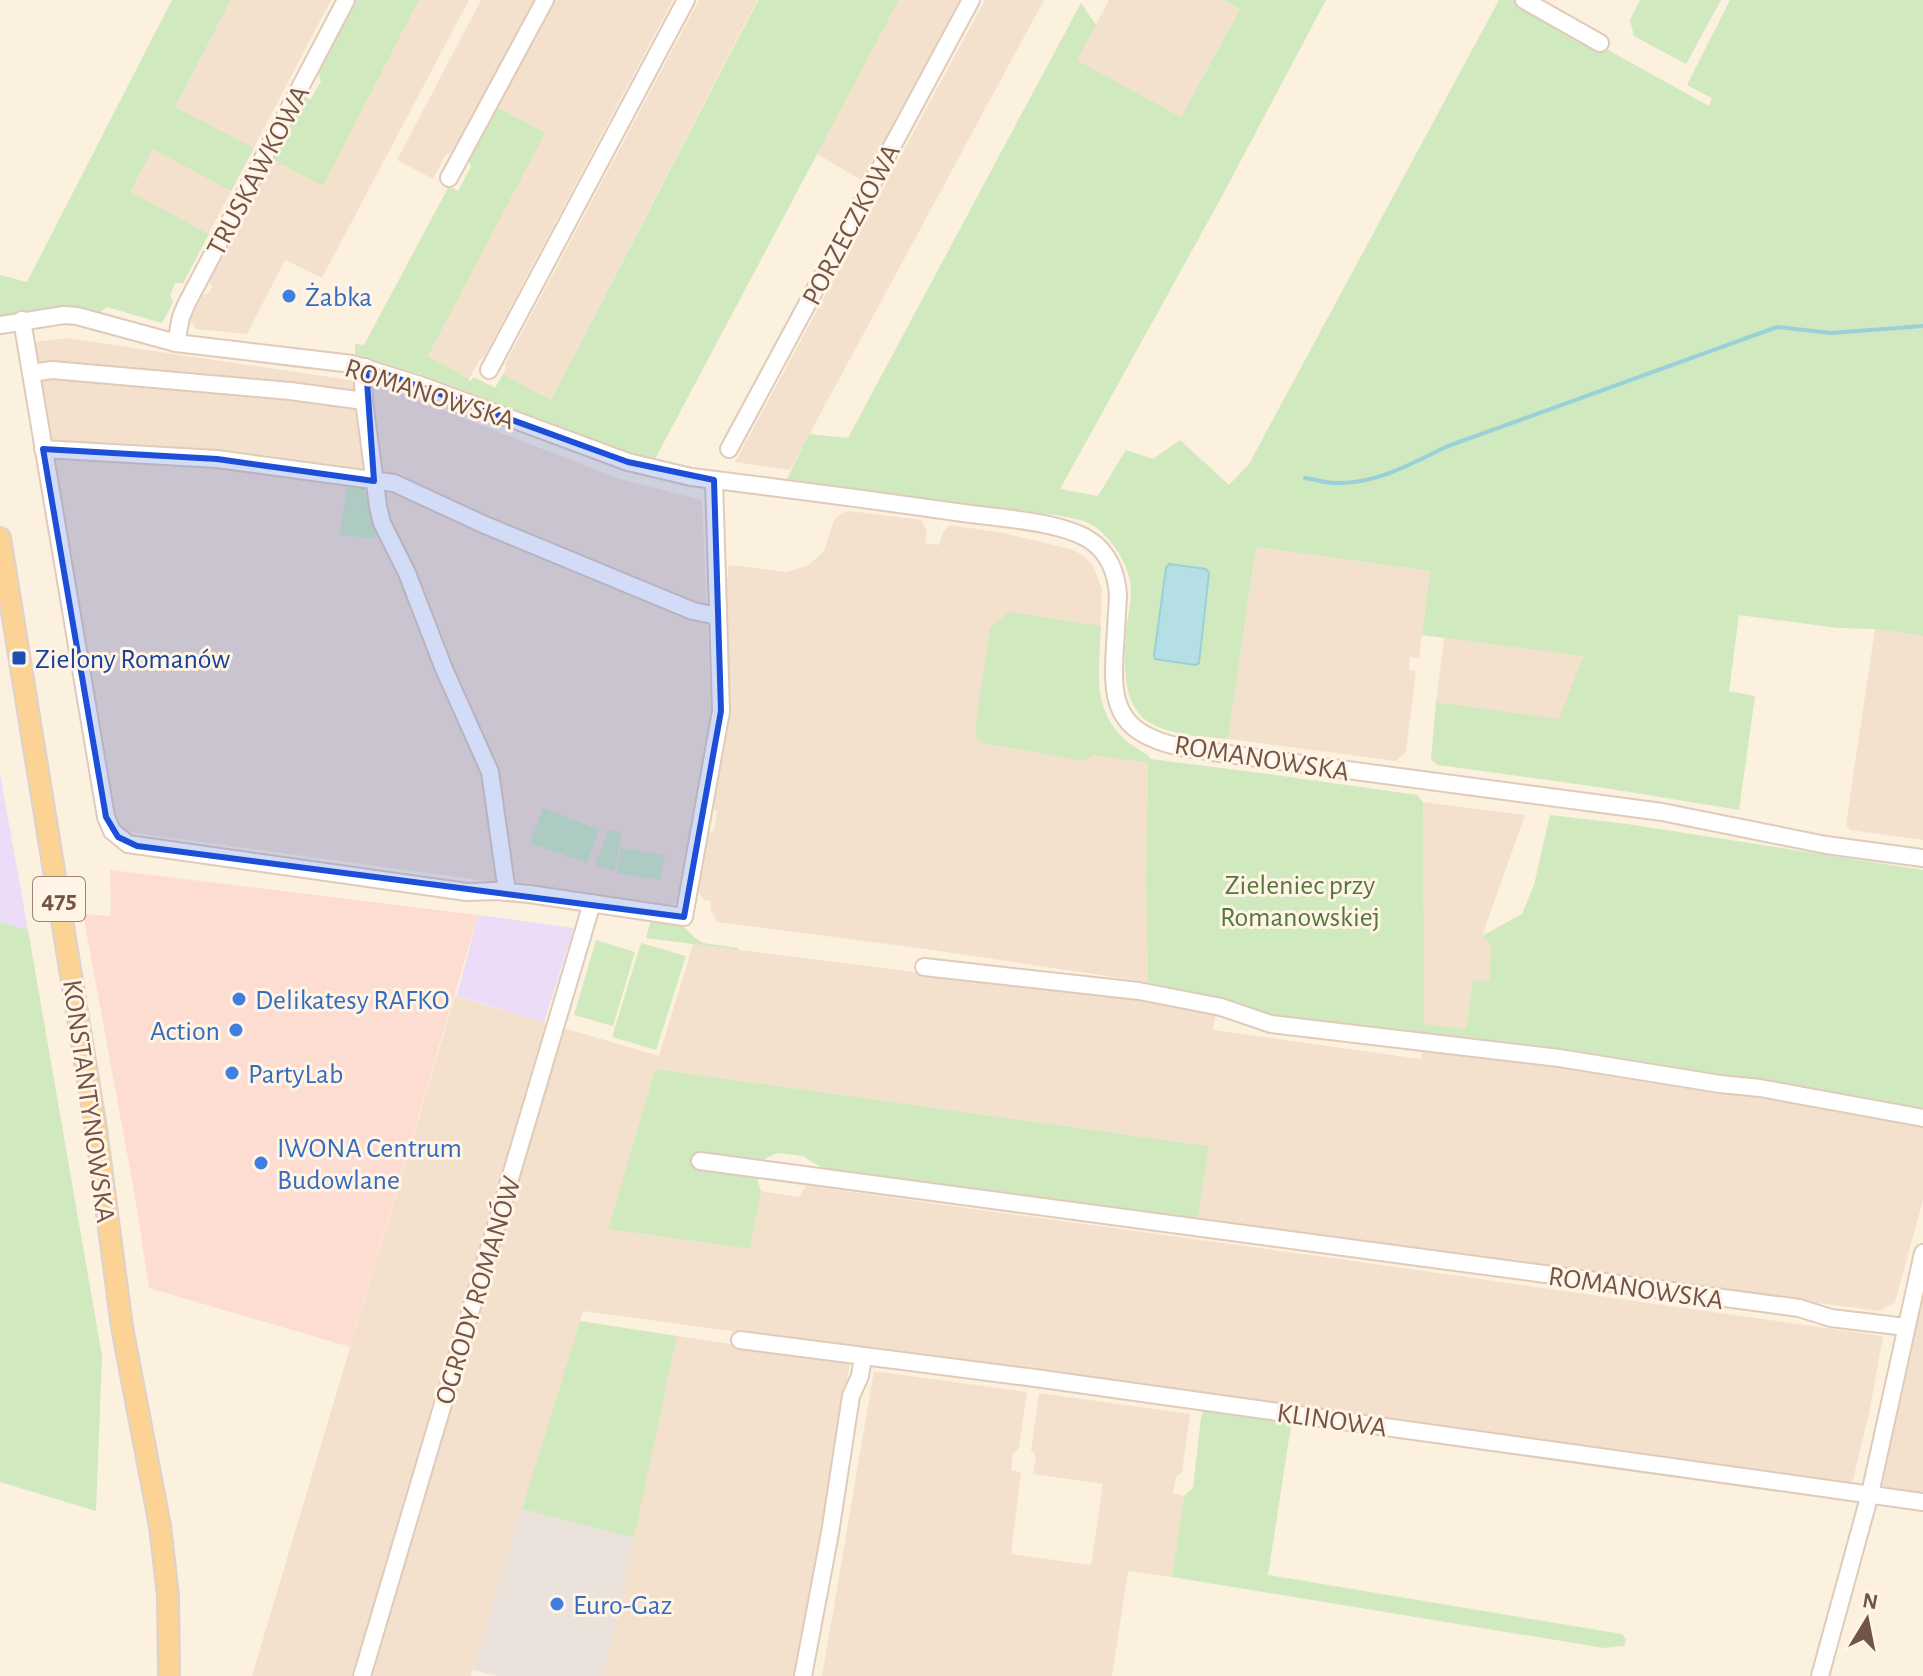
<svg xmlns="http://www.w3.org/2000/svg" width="1923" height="1676" viewBox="0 0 1923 1676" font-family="'Alegreya Sans',sans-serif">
	<rect width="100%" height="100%" fill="#fcf0df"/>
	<g fill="#f4e1cd">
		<path d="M231,0H331L183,283H175L170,295L173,302L162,323L75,297Z"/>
		<path d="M419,0H469L322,278L285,260L247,334L196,329L190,320L203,295L209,293L212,287L209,282L273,160L323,186Z"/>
		<path d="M481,0H534L453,152L446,154L433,179L397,160Z"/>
		<path d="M554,0H673L484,357L480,359L469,379L428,356L544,133L497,107Z"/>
		<path d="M699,0H757L551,400L503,374L506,368L505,364Z"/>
		<path d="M899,0H960L863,181L817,154Z"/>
		<path d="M985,0H1044L790,470L735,462Z"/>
		<path d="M1109,0H1224L1240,9L1181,117L1077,60Z"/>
		<path d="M67,338L376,384L619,479L702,500L711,716L679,901L670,906L127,832L115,823L35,342Z"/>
		<path d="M849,511L921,520L927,531L925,543L939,545L943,532L950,525L1003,533L1074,550L1086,558L1093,565L1102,589L1101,618L1085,753L1148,763L1146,880L1148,982L926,949L717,922L710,909L711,901L704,900L695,886L703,837L714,830L717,812L711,806L723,587L728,576V567L730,565L786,572L809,565L824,551L834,520L842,513Z"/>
		<path d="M1256,547L1430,571L1419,658L1410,657L1409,670L1416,671L1406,752L1396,761L1228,739Z"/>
		<path d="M1875,629L1923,636V840L1850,830L1846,824Z"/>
		<path d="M1444,638L1583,655L1560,720L1436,702Z"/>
		<path d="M1423,802L1525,815L1482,936L1491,946L1489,982L1473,980L1466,1029L1423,1024Z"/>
		<path d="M693,944L1217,1010L1213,1030L1421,1059L1422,1051L1525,1060L1923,1123V1200L1895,1302L1880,1311L1197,1223L1209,1146L655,1069L608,1229L750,1249L761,1191L800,1197L802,1191L807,1186L1325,1257L1883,1336L1870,1409L1853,1480L1851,1482L583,1311L471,1676H252L455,996L659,1056Z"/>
		<path d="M1923,1286V1496L1882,1490L1878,1483Z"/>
		<path d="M677,1336L850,1362L822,1530L795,1676H604Z"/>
		<path d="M874,1371L1027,1392L1019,1448L1013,1453L1011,1470L1021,1472L1011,1554L1091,1565L1103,1484L1033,1474L1036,1456L1031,1450L1039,1393L1190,1414L1182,1472L1176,1477L1173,1493L1184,1496L1172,1577L1128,1571L1112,1676H822Z"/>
	</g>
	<path fill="#fdddd2" d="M110,870L478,915L350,1347L149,1288L134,1191L83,914L111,916Z"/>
	<path fill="#eae2db" d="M522,1509L634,1538L604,1676H498L473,1670Z"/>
	<g fill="#eddcf8">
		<path d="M0,774L28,930L0,922Z"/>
		<path d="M478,915L574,928L544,1022L457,996Z"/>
	</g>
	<g fill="#d1e9be">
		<path d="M172,0H231L175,107L254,148L231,191L153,149L130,192L209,234L183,283H175L170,295L173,302L162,323L107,307L99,313C63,302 37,310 0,316V275L27,282Z"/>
		<path d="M357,0H419L323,186L273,160L305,98L311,99L321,81L318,74Z"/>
		<path d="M758,0H899L654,461L634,456L420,374L392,367L355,355V344L364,345L449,186L458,191L471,167L469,160L497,107L545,133L428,356L469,379V382L474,377L495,388L503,374L551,400Z"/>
		<path d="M1224,0H1326L1221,198L1060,489L1098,496L1126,450L1153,459L1180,440L1229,485L1249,464L1499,0H1516L1536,10L1709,106L1712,98L1687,85L1730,0H1923V636L1875,629L1838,628L1739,615L1729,691L1755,696L1739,810L1605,788L1438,765L1431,760L1436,702L1559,719L1583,656L1422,635L1430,571L1256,547L1228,739C1202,736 1168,736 1146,720C1120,702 1124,651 1127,623C1129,610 1133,594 1130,581C1126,560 1111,538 1094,526C1080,516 1029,512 1010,510C936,500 861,490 787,479L809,434L848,438L1081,3L1096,25L1077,60L1181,117L1240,9Z"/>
		<path d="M1640,0H1721L1686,64L1634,36L1630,20Z"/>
		<path d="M347,485L362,487C369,497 372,523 376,536L372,539L340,534Z"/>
		<path d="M1009,612L1101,626C1098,682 1090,725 1148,755L1150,759L1261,773L1417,795L1423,802L1424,1024L1466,1029L1473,980L1489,981L1491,946L1482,936L1522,914L1534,885L1550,815L1627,824L1923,870V1110L1270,1018L1234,1003L1148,982L1146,880L1148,763L1093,755L1084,761L982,743L977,739L975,729L990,628Z"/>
		<path d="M543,808L599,830L587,863L530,843Z"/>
		<path d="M609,829L622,834L614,871L595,865Z"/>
		<path d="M621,848L665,855L660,880L617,873Z"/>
		<path d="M651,920L681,924L694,937L703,943L738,948L739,950L646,938Z"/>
		<path d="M0,922L28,930L102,1356L96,1511L0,1482Z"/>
		<path d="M596,940L635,952L613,1026L574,1015Z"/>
		<path d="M641,943L686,956L656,1050L612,1037Z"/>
		<path d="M655,1069L1209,1146L1197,1223L822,1168L803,1156L777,1153L763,1160L757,1178L761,1191L750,1249L608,1229Z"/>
		<path d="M580,1321L677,1336L634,1538L522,1509Z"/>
		<path d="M1205,1409L1292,1419L1268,1575L1622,1634L1626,1639L1624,1646L1604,1648L1172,1577L1184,1496L1193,1488L1201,1417Z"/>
	</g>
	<path fill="#b4e0e5" stroke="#9ad0d7" stroke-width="2" d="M1169,564L1206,569L1209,573L1199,663L1195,665L1155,659L1154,656L1166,568Z"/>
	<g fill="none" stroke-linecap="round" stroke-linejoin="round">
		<path stroke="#9ad0d7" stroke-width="4" d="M1305,478C1317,480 1330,484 1342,483C1380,482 1415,462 1448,446L1777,327L1831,333L1923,326"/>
		<defs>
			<g id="minor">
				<path d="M1524,0L1600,43"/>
				<path d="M449,178L545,0"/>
				<path d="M22,320L106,817L112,831L128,844L467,892L496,891L529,894L684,917L721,711L714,480"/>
				<path d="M0,325L64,315L77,316L176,343L352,364L420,385L628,462L691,477C781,488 872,500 963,513C998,518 1058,521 1088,539C1108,551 1117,573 1118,596C1117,612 1116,629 1115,646C1113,684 1110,721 1152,738C1171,747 1193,749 1213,752L1662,812L1826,845L1923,858"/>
				<path d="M176,343L181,317L187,303L346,0"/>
				<path d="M366,367L363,383L364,401L378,506L382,523L407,573L444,669L490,772L507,892"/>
				<path d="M489,370L686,0"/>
				<path d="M31,373L52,370L290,391L364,401"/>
				<path d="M43,449L217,459L394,483L485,525L693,611L718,616"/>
				<path d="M729,449L971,0"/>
				<path d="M924,967L1139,991L1221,1007L1271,1024L1559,1058L1720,1084L1760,1088L1923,1118"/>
				<path d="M700,1161L1799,1308L1831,1318L1906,1327"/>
				<path d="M740,1340L1035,1378L1923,1502"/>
				<path d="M362,1676L592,903"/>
				<path d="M803,1676L830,1533L851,1396L860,1376L863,1357"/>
				<path d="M1820,1676L1870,1494L1923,1253"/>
			</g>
			<path id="major" d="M0,538L96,1129L122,1327L160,1526L168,1596L169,1676"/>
		</defs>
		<use href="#minor" stroke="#e0cbbb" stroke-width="20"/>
		<use href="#major" stroke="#dad3cf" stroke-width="24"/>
		<use href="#minor" stroke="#fff" stroke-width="16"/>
		<use href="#major" stroke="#fcd295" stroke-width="20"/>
	</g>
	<path fill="#1d4ed8" fill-opacity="0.2" stroke="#1d4ed8" stroke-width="6" stroke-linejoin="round" d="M366,367L628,462L714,480L721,711L684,917L137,846L118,837L106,817L43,449L217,459L374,481Z"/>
	<g fill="#3f7fe0" stroke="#fff4e5" stroke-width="3">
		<circle cx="289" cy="296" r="8"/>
		<circle cx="239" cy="999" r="8"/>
		<circle cx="236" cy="1030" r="8"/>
		<circle cx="232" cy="1073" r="8"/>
		<circle cx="261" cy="1163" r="8"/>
		<circle cx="557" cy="1604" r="8"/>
	</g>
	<rect fill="#1a4fb4" stroke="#fff4e5" stroke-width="3" x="11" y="650" width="16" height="16" rx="4"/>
	<g text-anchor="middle" stroke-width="6" stroke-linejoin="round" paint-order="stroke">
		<rect fill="#fff4e5" stroke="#9c8576" stroke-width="2" x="33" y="877" width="52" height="44" rx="6"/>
		<g font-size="26" font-weight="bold" fill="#725547">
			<text x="59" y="908">475</text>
		</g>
		<g font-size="28" fill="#725547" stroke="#fff4e5">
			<text transform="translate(257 170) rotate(-62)" y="10">TRUSKAWKOWA</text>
			<text transform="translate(850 224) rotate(-62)" y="10">PORZECZKOWA</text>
			<text transform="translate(430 393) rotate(18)" y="10">ROMANOWSKA</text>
			<text transform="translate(1262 757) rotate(9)" y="10">ROMANOWSKA</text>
			<text transform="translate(90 1101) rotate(82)" y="10">KONSTANTYNOWSKA</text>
			<text transform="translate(1636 1287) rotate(8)" y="10">ROMANOWSKA</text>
			<text transform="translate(477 1290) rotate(-73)" y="10">OGRODY ROMANÓW</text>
			<text transform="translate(1332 1419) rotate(8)" y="10">KLINOWA</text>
		</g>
		<g font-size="28" fill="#366cbe" stroke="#fff4e5" text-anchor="start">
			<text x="305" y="306">Żabka</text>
			<text x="255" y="1009">Delikatesy RAFKO</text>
			<text x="220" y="1040" text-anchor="end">Action</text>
			<text x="248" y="1083">PartyLab</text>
			<text x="277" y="1157">IWONA Centrum<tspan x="277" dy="32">Budowlane</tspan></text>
			<text x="573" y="1614">Euro-Gaz</text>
		</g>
		<g font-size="28" fill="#164399" stroke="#fff4e5" text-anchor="start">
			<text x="35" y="668">Zielony Romanów</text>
		</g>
		<g font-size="28" fill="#52783f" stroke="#fff4e5">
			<text x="1300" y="894">Zieleniec przy<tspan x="1300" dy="32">Romanowskiej</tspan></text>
		</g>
	</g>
	<g transform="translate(1867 1620) rotate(10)" stroke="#fff4e5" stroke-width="6" paint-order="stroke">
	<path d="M0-6L14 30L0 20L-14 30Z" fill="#725547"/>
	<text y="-12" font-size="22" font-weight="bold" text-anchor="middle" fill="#725547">N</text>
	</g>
</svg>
